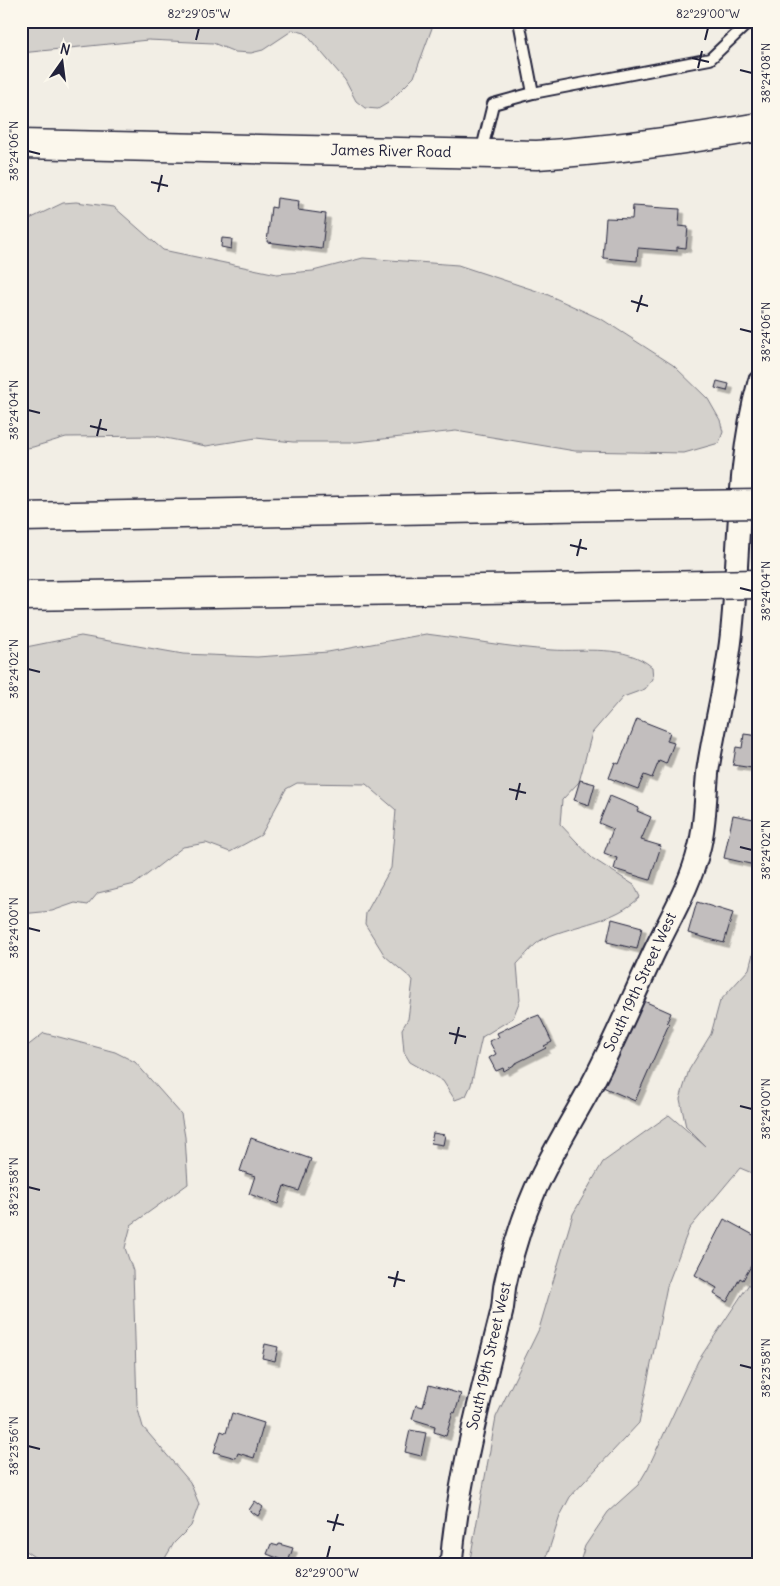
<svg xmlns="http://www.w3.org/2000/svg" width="780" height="1586" viewBox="0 0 780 1586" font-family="Delius,sans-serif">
	<defs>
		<filter id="shadow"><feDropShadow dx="4.5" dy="4.5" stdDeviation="0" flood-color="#0004"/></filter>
	</defs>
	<rect width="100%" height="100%" fill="#f2eee5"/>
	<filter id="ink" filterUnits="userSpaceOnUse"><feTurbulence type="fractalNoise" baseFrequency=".02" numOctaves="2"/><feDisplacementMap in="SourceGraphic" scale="10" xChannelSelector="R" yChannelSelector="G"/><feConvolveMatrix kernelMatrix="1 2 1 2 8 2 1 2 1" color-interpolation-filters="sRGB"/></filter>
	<g filter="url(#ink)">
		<g fill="#d4d1cc" stroke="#7b7a84">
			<path d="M21,21H430L432,28L414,77L388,103L378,109L365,108L356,101L345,80L305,33L293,30L263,50L251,53L235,52L213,43L148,40L21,53Z"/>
			<path d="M76,202L114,207L163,250L277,274L313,271L363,258L458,265L546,294L603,320L673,365L708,399L720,420L723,432L719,443L684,453L575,451L456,431L356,442H293L256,438L206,446L155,436L66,437L33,447L21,449V223L63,203Z"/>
			<path d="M426,634C467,639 511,648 552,650C585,652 625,644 652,667L653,679L645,689L623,697L592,733L579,782L562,800L560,824L592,858L634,885L640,897C615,922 576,924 545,938C535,942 525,956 517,964L520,1000L513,1018L482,1037L471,1085L466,1096L455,1100L443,1081L410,1062L404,1052L402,1029L408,1019L413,980L385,956L365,924L366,913L391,868L396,810L366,784L297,783L286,789L261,835L230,852L206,843L183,847L135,884L98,893L88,905L75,903L52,911L21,914V648L81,636L183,654L257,657L328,652Z"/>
			<path d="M759,931V1176L740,1168L689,1229L667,1286L639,1423L570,1497L560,1516L544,1565H469L496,1417L539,1329L573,1214L603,1162L669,1115L705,1146L686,1127L680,1099L689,1070L711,1034L720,1001L749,969Z"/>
			<path d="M44,1033L115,1052L135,1062L181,1114L185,1137L188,1184L131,1225L125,1248L133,1271L137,1406L143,1427L190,1482L199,1504L191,1526L174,1543L161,1565H46L21,1548V1051Z"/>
			<path d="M759,1269V1565H579L585,1546L608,1512L638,1485L648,1468L698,1361Z"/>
		</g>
		<g fill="#c2bebe" stroke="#22223b" filter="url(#shadow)">
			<path d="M277,198L299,201L298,210L326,214L322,249L267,242L271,207L276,208Z"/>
			<path d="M633,206L680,209L679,226L688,227L686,248L677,247V251L638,248L637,261L603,258L606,218L632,219Z"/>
			<path d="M222,238L232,239L231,249L221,247Z"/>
			<path d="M717,381L729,384L727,391L715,388Z"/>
			<path d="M637,719L670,732L667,741L674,743L666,764L659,761L652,778L644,775L638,789L609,778L615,762L619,764Z"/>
			<path d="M744,734L759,736V769L733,765L736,747L742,748Z"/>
			<path d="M580,780L595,784L589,805L574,800Z"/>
			<path d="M610,796L639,808L637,811L651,817L641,840L661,846L650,880L614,869L617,858L604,853L613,829L599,823Z"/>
			<path d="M733,815L759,820V866L724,858Z"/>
			<path d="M697,902L733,913L724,943L688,933Z"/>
			<path d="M612,919L642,927L637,949L607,942Z"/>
			<path d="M644,1001L671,1013L667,1022L669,1024L635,1101L603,1087L638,1010H640Z"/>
			<path d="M539,1015L552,1042L544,1046L546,1048L514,1064V1065L504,1071L503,1068L496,1071L489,1058L496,1054L489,1041L499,1037L497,1033L530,1017L531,1018Z"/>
			<path d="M433,1133L445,1135L443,1145L431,1143Z"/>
			<path d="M251,1138L311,1159L299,1191L284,1186L278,1204L249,1194L255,1176L240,1171Z"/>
			<path d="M724,1219L759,1238V1252L743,1280L740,1278L727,1302L714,1294L717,1288L695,1275Z"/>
			<path d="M265,1344L278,1347L275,1361L262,1358Z"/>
			<path d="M429,1385L461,1394L455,1413L453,1412L446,1436L434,1432L435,1426L412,1419L416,1405L423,1407Z"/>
			<path d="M232,1413L264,1423L254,1458L238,1453L236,1458L214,1452L221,1431L226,1433Z"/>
			<path d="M410,1430L426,1433L421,1456L405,1452Z"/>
			<path d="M255,1501L263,1507L258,1516L249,1510Z"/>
			<path d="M271,1544L278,1546L279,1544L293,1548L288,1562L267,1554Z"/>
		</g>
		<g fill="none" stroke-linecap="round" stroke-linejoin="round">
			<defs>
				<g id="lane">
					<path d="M519,21L533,93"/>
					<path d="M481,153L493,104L533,93L710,59L750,21"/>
				</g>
				<path id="street" d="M451,1565C458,1479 480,1399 501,1315C504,1305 503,1295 505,1285C512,1253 522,1220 535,1190C551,1154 572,1121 591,1086C615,1041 635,992 657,946C672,915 691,883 699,849C706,823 705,796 708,769C715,722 728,676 732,628C740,547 737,461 759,382"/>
				<path id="secondary" d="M21,144L537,155C612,150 685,140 759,127"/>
				<g id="highway">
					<path d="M21,517L549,507"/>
					<path d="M21,596L551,588"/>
				</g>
			</defs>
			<use href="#lane" stroke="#22223b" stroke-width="14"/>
			<use href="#street" stroke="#22223b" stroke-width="25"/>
			<use href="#secondary" stroke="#22223b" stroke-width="31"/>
			<use href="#highway" stroke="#22223b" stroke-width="31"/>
			<use href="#lane" stroke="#fbf7ec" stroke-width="10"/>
			<use href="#street" stroke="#fbf7ec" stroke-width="21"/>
			<use href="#secondary" stroke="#fbf7ec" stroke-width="28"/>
			<use href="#highway" stroke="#fbf7ec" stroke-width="28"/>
			<defs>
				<g id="highway-bridge">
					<path d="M549,507L759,504"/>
					<path d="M551,588L759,584"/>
				</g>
			</defs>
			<use href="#highway-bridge" stroke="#22223b" stroke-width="31" stroke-linecap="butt"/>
			<use href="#highway-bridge" stroke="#fbf7ec" stroke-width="28"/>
		</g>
	</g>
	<path fill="none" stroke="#22223b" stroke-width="2" d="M196,40L199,28M705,40L708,28M692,58L709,62M698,68L702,51M740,70L752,73M28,151L40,154M151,182L168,186M158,192L162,175M631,301L648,306M637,312L642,295M740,329L752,332M28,410L40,413M90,426L107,430M97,436L101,419M570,545L587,549M577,556L581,539M740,588L752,591M28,669L40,672M509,789L526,793M516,800L520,783M740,847L752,850M28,928L40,931M449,1033L466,1037M455,1044L459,1027M740,1106L752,1109M28,1187L40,1190M388,1277L405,1281M394,1287L398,1271M740,1365L752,1368M28,1446L40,1449M327,1521L344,1525M333,1531L338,1514M327,1558L330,1546"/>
	<g text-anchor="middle" stroke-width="4" stroke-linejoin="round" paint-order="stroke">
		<g font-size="15" fill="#22223b" stroke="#fbf7ec">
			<text transform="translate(391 151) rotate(1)" y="5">James River Road</text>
			<text transform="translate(640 982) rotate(-65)" y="5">South 19th Street West</text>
			<text transform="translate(489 1356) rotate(-77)" y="5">South 19th Street West</text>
		</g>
	</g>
	<rect width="780" height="1586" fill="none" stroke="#fbf7ec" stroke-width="55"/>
	<g transform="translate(62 62) rotate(14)" stroke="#fbf7ec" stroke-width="4" paint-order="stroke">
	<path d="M0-4L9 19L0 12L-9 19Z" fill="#22223b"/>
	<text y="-8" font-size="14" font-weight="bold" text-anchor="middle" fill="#22223b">N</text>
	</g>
	<rect x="28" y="28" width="724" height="1530" fill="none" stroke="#22223b" stroke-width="2"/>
	<g font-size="12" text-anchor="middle" fill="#22223b">
		<text x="199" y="18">82°29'05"W</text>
		<text x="708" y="18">82°29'00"W</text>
		<text transform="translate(766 73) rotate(-90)" y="4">38°24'08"N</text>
		<text transform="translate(14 151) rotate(-90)" y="4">38°24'06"N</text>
		<text transform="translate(766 332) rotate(-90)" y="4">38°24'06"N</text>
		<text transform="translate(14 410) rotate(-90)" y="4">38°24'04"N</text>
		<text transform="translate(766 591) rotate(-90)" y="4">38°24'04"N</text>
		<text transform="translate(14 669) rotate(-90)" y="4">38°24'02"N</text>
		<text transform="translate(766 850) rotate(-90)" y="4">38°24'02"N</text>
		<text transform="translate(14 928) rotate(-90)" y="4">38°24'00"N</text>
		<text transform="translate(766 1109) rotate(-90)" y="4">38°24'00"N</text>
		<text transform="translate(14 1187) rotate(-90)" y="4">38°23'58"N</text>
		<text transform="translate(766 1368) rotate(-90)" y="4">38°23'58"N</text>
		<text transform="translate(14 1446) rotate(-90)" y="4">38°23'56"N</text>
		<text x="327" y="1577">82°29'00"W</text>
	</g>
</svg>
